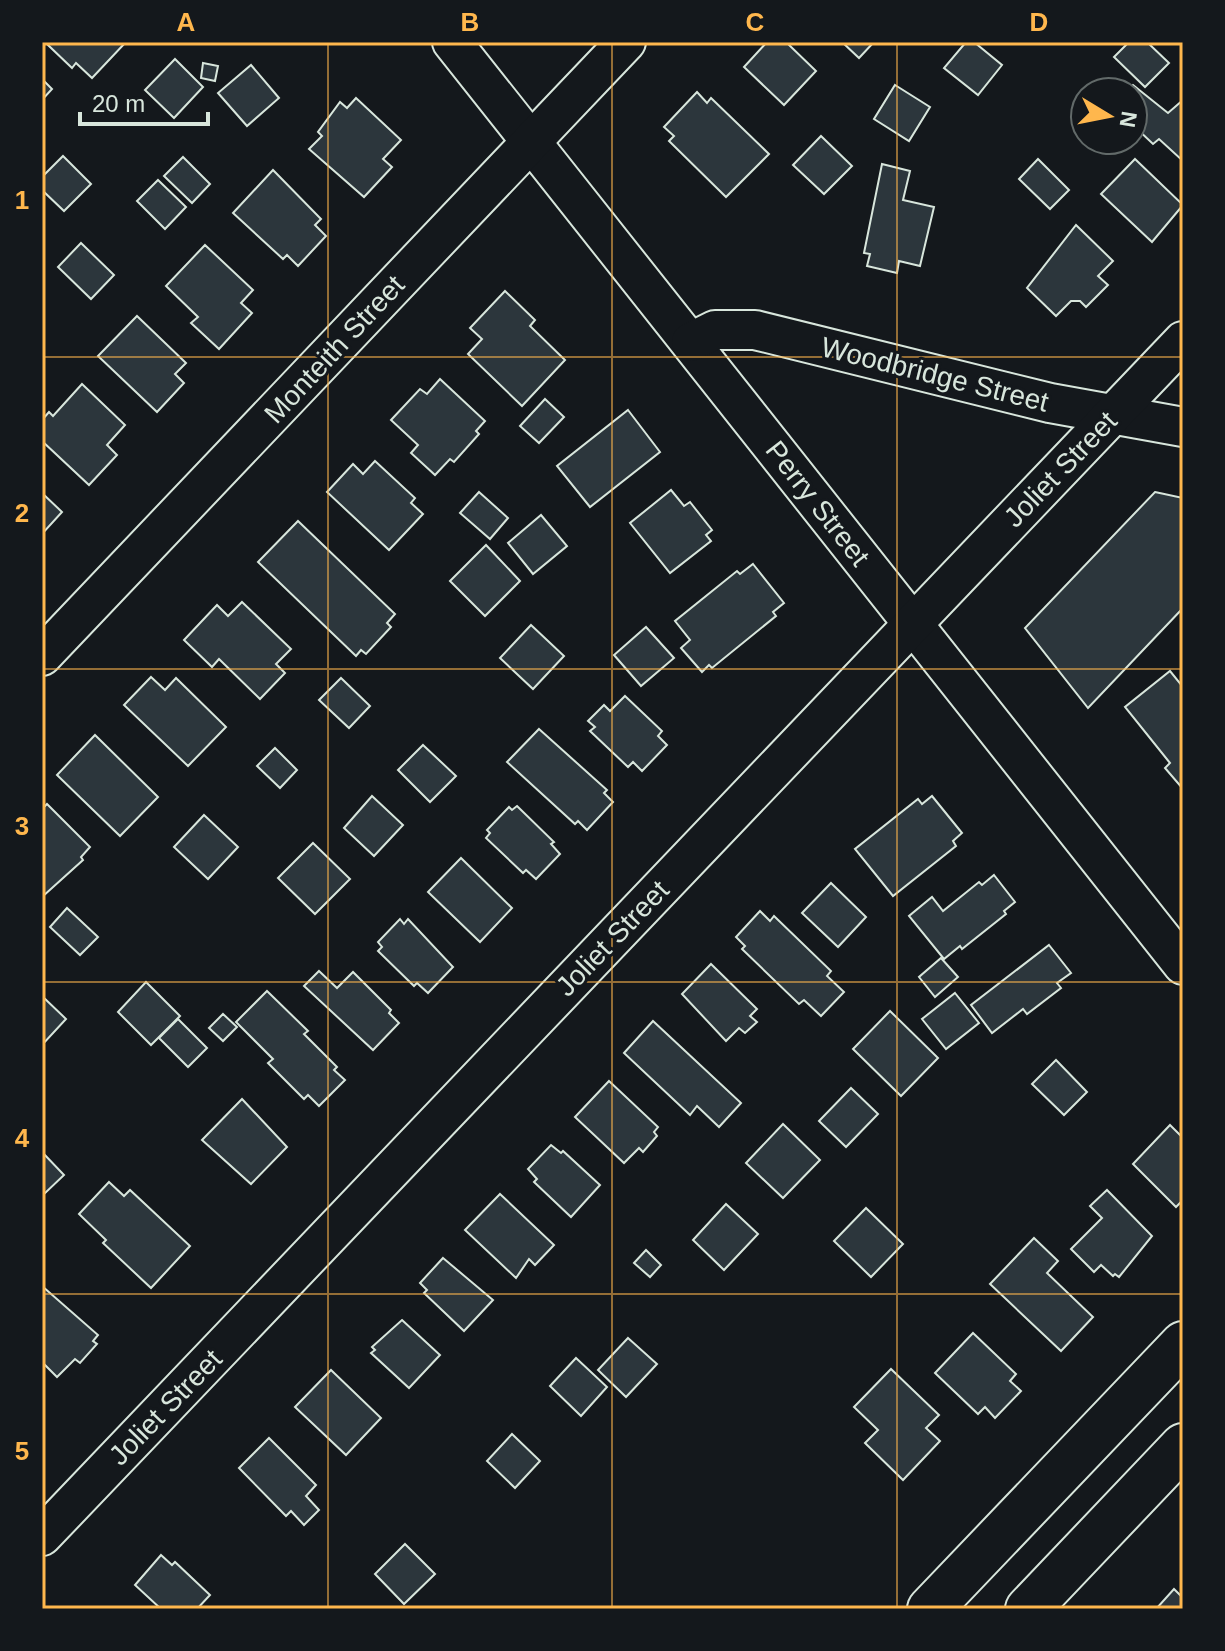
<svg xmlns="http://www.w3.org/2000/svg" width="1225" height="1651" viewBox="0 0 1225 1651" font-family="Helvetica,sans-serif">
	<rect width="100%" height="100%" fill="#14181c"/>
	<g fill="#2c363c" stroke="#d8e6dc" stroke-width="2">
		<path d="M50,42H126L92,78L76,63L72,68L48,45Z"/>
		<path d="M767,42H786L816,71L784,105L744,67Z"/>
		<path d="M842,42H874L859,58Z"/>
		<path d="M966,42H974L1002,65L978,95L944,68Z"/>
		<path d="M1129,42H1147L1169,63L1145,87L1114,57Z"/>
		<path d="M175,59L203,87L174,118L145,90Z"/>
		<path d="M203,63L218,66L215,81L201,78Z"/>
		<path d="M251,65L279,98L247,126L218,93Z"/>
		<path d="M42,79L52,89L42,100Z"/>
		<path d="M895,85L930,107L909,141L874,119Z"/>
		<path d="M1133,85L1168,113L1183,100V161L1159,139L1153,144L1133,125V92H1126Z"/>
		<path d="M697,92L707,103L711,98L769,154L726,197L669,141L674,136L664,127Z"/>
		<path d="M356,98L401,140L383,159L392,167L364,197L309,149L322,136L318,132L340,102L347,108Z"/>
		<path d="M821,136L852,166L824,194L793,165Z"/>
		<path d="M63,156L91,184L64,211L42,190V177Z"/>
		<path d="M183,157L210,184L192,203L164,176Z"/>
		<path d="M1038,159L1069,190L1050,209L1019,179Z"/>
		<path d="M1135,159L1183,205L1152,242L1101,194Z"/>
		<path d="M882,164L910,171L903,200L934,207L920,266L899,261L897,273L867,266L870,254L864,253Z"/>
		<path d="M273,170L321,219L315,225L326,236L298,266L287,255L283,259L233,213Z"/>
		<path d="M158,180L186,207L165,229L137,201Z"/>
		<path d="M1076,225L1113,261L1098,276L1108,285L1086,307L1080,301H1071L1056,316L1027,288Z"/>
		<path d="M81,243L114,275L91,299L58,267Z"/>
		<path d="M205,245L253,290L241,303L252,313L219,349L191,323L198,317L166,286Z"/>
		<path d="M505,291L535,320L530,326L565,360L522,406L468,354L482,339L470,328Z"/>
		<path d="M137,316L186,363L175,374L184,383L157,412L98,356Z"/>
		<path d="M440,379L485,421L476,431L479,434L454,462L450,459L435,475L411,453L418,445L391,420L420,389L427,394Z"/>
		<path d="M82,384L125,425L107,445L117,455L89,485L42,441V420L49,412L53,416Z"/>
		<path d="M545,399L564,417L539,443L520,426Z"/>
		<path d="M628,410L660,452L590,507L557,466Z"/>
		<path d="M375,461L415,498L411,503L423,514L389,550L327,492L353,464L363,474Z"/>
		<path d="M671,490L684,506L690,502L712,530L706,535L711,541L670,573L630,523Z"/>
		<path d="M479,492L508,518L490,539L460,513Z"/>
		<path d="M1155,492L1183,498V608L1088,708L1025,628Z"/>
		<path d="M42,493L62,512L42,534Z"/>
		<path d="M541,515L567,546L533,574L508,543Z"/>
		<path d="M298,521L395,614L387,623L391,627L366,654L361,650L356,656L258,562Z"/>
		<path d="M486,545L520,581L485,616L450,581Z"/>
		<path d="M753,564L784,603L773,612L776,616L712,668L709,665L702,672L681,648L690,640L675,621L737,571L740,574Z"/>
		<path d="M242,602L291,649L276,664L285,673L260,699L219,659L212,667L184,640L217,605L228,616Z"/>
		<path d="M531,625L564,656L533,689L500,658Z"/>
		<path d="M646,627L674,658L641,686L614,655Z"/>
		<path d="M1170,671L1183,687V789L1165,768L1170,763L1125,707Z"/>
		<path d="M151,677L165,690L176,678L226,727L188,766L124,705Z"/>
		<path d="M341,678L370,706L349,728L319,700Z"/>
		<path d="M625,696L662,731L658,736L667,745L642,771L633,762L628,767L590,731L595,727L588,721L604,705L610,711Z"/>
		<path d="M539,729L607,790L604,793L613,802L587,830L578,821L575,824L507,762Z"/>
		<path d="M95,735L158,797L120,836L57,775Z"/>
		<path d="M423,745L456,776L430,802L398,770Z"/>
		<path d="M275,748L297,770L280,788L257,766Z"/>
		<path d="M372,796L403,825L374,856L344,828Z"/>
		<path d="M932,796L962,833L953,841L956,846L893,896L855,849L918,799L922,804Z"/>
		<path d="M47,804L90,847L81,857L83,860L42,897V809Z"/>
		<path d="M517,806L554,842L551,844L560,854L536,879L526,870L523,873L486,838L490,833L487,830L509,807L512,810Z"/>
		<path d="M204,815L238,847L208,879L174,847Z"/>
		<path d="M313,843L350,879L315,914L278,878Z"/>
		<path d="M461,858L512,908L480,942L428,892Z"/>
		<path d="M994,875L1015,902L1004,911L1006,914L962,949L960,946L944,959L909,916L932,897L943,911L979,882L982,885Z"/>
		<path d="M831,883L866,917L838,947L802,913Z"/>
		<path d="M67,908L98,937L80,955L50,927Z"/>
		<path d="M760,911L770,921L774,916L831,971L827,976L844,992L821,1016L804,1000L799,1004L742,949L745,946L736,937Z"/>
		<path d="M400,919L404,924L408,919L453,967L428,993L417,983L414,986L378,951L382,947L378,942Z"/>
		<path d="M1049,945L1071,973L1057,983L1061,988L1027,1014L1023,1009L992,1033L971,1005Z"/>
		<path d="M941,958L958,977L935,997L919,977Z"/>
		<path d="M711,964L757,1009L750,1016L757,1022L745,1033L739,1028L726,1041L682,994Z"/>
		<path d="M319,971L337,988L353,972L391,1010L389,1013L399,1023L373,1050L304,986Z"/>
		<path d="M146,982L180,1016L151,1045L118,1012Z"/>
		<path d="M267,991L308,1031L304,1034L337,1067L334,1070L345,1080L319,1106L308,1095L304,1099L268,1063L273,1059L236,1022Z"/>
		<path d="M955,993L979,1023L946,1049L922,1019Z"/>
		<path d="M42,996L66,1019L42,1045Z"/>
		<path d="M890,1011L938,1058L901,1096L853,1049Z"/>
		<path d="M223,1014L237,1027L223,1041L209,1028Z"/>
		<path d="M178,1019L207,1048L188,1067L159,1038Z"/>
		<path d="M653,1021L741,1103L719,1127L697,1106L690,1115L624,1053Z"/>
		<path d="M1056,1060L1087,1092L1064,1115L1032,1084Z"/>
		<path d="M609,1081L658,1127L654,1132L657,1136L643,1152L639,1148L624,1163L575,1117Z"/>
		<path d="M851,1088L878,1114L846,1147L819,1121Z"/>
		<path d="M242,1099L287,1147L251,1184L202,1140Z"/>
		<path d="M783,1124L820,1160L783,1198L746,1163Z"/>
		<path d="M1170,1125L1183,1138V1206L1180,1203L1176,1207L1133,1164Z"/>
		<path d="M551,1145L561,1153L563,1151L600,1185L571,1217L534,1182L537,1179L528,1169Z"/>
		<path d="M42,1152L64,1175L42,1196Z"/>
		<path d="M109,1182L124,1196L130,1190L190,1246L151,1288L103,1243L106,1240L79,1214Z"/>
		<path d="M1107,1190L1152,1236L1119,1277L1115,1274L1113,1276L1101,1265L1094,1272L1071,1249L1102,1218L1090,1206Z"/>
		<path d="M500,1194L554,1245L535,1265L529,1259L516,1278L465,1230Z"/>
		<path d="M726,1204L758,1234L724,1270L693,1240Z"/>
		<path d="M866,1208L903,1244L871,1277L834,1241Z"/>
		<path d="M1034,1238L1058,1261L1047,1273L1093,1317L1061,1351L990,1284Z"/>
		<path d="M646,1250L661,1265L650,1277L634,1263Z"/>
		<path d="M443,1258L493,1300L464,1331L424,1293L427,1290L420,1283Z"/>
		<path d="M42,1286L98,1335L93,1341L97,1344L80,1363L75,1359L57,1377L42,1362Z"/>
		<path d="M402,1320L440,1355L409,1388L371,1353L375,1350L372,1347Z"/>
		<path d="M973,1333L1016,1374L1010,1381L1021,1391L995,1418L985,1407L978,1414L935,1373Z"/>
		<path d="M628,1338L657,1364L626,1397L598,1370Z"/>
		<path d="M576,1358L607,1387L581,1416L550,1386Z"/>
		<path d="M891,1369L939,1415L926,1428L940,1441L903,1480L865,1443L878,1430L854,1407Z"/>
		<path d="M331,1370L381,1418L346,1455L295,1407Z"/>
		<path d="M512,1434L540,1461L515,1488L487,1461Z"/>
		<path d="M269,1438L316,1485L306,1496L319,1510L304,1525L291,1511L286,1516L239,1468Z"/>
		<path d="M405,1544L435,1574L404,1604L375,1574Z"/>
		<path d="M161,1555L172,1565L175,1562L210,1595L197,1609H161L135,1585Z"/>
		<path d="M1174,1589L1183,1598V1609H1156Z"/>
	</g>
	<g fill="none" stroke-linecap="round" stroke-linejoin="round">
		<defs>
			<g id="street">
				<path d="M452,42L1183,965"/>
				<path d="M691,342L715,330H755L1050,403L1183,427"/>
				<path d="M42,656L626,42"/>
				<path d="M42,1536L1183,341"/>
			</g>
			<g id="secondary">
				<path d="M930,1609L1183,1344"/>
				<path d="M1028,1609L1183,1446"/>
			</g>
		</defs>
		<use href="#street" stroke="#d8e6dc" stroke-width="42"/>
		<use href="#secondary" stroke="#d8e6dc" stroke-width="48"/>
		<use href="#street" stroke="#14181c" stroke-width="38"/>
		<use href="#secondary" stroke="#14181c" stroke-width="44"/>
	</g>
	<path fill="none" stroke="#ffb74d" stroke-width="2" stroke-opacity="0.55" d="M328,42V1609M612,42V1609M897,42V1609M42,357H1183M42,669H1183M42,982H1183M42,1294H1183"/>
	<g text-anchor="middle" stroke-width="6" stroke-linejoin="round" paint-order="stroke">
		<g font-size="28" fill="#d8e6dc" stroke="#14181c">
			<text transform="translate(334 349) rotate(-47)" y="10">Monteith Street</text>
			<text transform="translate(935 374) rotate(14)" y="10">Woodbridge Street</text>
			<text transform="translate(1060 469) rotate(-46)" y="10">Joliet Street</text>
			<text transform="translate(818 503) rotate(52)" y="10">Perry Street</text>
			<text transform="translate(612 938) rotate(-46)" y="10">Joliet Street</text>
			<text transform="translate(165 1407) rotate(-46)" y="10">Joliet Street</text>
		</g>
	</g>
	<rect width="1225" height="1651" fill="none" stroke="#14181c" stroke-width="88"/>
	<g transform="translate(1109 116) rotate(100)"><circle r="38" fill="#14181c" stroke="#626a69" stroke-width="2"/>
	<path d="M0-6L14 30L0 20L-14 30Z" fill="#ffb74d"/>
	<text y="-12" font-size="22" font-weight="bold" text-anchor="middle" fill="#d8e6dc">N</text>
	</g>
	<path d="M80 112v12h128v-12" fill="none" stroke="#d8e6dc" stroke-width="4"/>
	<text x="92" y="112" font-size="24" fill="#d8e6dc" stroke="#14181c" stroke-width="6" paint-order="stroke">20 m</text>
	<rect x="44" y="44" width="1137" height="1563" fill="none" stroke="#ffb74d" stroke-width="3"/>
	<g font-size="26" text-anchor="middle" font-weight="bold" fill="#ffb74d">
		<text x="186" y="31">A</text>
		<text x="470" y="31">B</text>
		<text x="755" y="31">C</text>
		<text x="1039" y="31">D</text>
		<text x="22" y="209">1</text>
		<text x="22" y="522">2</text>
		<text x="22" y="835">3</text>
		<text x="22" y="1147">4</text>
		<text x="22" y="1460">5</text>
	</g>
</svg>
